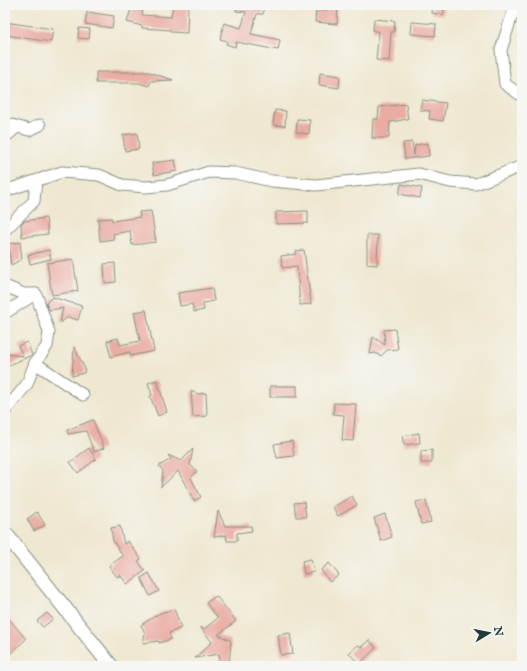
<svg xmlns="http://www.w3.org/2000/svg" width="527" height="671" viewBox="0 0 527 671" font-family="'IM FELL English',serif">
	<rect width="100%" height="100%" fill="#f6f6f2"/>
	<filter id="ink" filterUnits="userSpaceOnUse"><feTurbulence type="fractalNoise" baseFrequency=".025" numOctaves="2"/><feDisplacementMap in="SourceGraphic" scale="8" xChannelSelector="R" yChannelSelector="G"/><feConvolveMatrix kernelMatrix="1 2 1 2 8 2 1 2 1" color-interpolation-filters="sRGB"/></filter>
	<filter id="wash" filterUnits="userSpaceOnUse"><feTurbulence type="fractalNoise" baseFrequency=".012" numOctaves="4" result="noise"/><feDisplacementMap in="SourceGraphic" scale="16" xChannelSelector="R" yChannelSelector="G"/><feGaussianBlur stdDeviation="0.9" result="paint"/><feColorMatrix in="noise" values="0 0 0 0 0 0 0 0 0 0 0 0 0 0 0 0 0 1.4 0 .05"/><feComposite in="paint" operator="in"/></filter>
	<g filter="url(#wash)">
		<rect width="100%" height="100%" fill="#efe8d1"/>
		<g id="blocks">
			<g fill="#eaaba2">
				<path d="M173,5H188L187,33L171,32V30L142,28V26L127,22L131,9L143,11L142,15L171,17Z"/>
				<path d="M237,5H264L263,14H257L251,34L280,40L278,50L236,42L235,47L226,44L227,41L220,39L224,23L241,28L246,12L236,11Z"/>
				<path d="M327,5H338L337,24L315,22L316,10L326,11Z"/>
				<path d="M433,5H445L443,15L432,13Z"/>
				<path d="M87,12L114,16L112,28L85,24Z"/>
				<path d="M374,19L395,21L394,32H391L389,61L376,60L379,31H373Z"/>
				<path d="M5,22L53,29L51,42L5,35Z"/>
				<path d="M412,22L436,24L435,36L411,34Z"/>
				<path d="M79,28L90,29L89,39L78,38Z"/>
				<path d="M96,72H149L173,80L151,81L149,86L139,83H96Z"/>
				<path d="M320,73L340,76L339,88L319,85Z"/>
				<path d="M422,100L446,103L443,121L429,119L430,111L420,110Z"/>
				<path d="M406,104L408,119L390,122L389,138H372L373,119H378L379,107Z"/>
				<path d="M275,110L286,111L285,126L273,125Z"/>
				<path d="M297,119L310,120L309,134L296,132Z"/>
				<path d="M137,133L139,149L125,151L123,135Z"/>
				<path d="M412,142L414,155L415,145L428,143L429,156L405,159L403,143Z"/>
				<path d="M175,160L177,171L154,175L152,163Z"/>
				<path d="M401,184L422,188L420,198L399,194Z"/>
				<path d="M151,211L156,242L132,245L130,231L113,234L114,239L100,241L98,219L112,218V221L140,217L139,212Z"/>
				<path d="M308,211V223L276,224V212Z"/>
				<path d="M46,218L48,234L22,237L21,224L24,221Z"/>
				<path d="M367,235H378L377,265L367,264Z"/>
				<path d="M20,242L22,259L11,265L8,244Z"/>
				<path d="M49,250L51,259L30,264L28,255Z"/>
				<path d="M304,250L311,304L300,305L297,266L282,268L281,256L296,254V251Z"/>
				<path d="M73,259L78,291L52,295L47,263Z"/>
				<path d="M115,263L116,282L105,283L104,264Z"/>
				<path d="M212,288L214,301L203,303L204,310L194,312L192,304L180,306L178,293Z"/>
				<path d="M52,297L82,306L78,320L68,317L60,323L63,308L49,310L46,303Z"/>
				<path d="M146,310L154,351L130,356V352L111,357L107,341L118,338L120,345L140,341L134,312Z"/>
				<path d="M395,329L398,349L387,350L381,356L375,353L370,354L373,337L385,345L384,330Z"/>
				<path d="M27,342L32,355L5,367V354L23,356L18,346Z"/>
				<path d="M74,347L85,369L84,373L72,376Z"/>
				<path d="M157,380L167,412L158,416L150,396L152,395L148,383Z"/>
				<rect x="270" y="386" width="27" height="11"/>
				<path d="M191,391L198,394L206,393L207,416L193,417Z"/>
				<path d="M334,403L356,404L353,441L342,440L344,415L333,414Z"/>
				<path d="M93,420L104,448L94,452L86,431L68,434L67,430Z"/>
				<path d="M419,433L420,443L404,445L402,436Z"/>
				<path d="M292,441L294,456L277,458L274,444Z"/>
				<path d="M89,448L96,459L78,473L70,462Z"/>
				<path d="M193,449L190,465L197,471L191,478L201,497L194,501L178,471L161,487L163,471L159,466L171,459L168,455L181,461Z"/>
				<path d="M432,450V463H421V451Z"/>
				<path d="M352,496L357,505L338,516L333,507Z"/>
				<path d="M426,500L431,522L421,524L416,502Z"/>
				<path d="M304,502L306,517H296L294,503Z"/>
				<path d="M218,511L225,526H251L252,531L237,533V541H227L226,535L214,537Z"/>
				<path d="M37,512L45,525L34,531L27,519Z"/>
				<path d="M385,514L392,537L381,541L374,518Z"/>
				<path d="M120,526L124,544L128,541L141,559L138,561L145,571L127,584L120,575L117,577L109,566L123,556L113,541L111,528Z"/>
				<path d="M311,559L314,572L304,574L302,561Z"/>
				<path d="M329,563L339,575L330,582L321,570Z"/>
				<path d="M149,573L159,591L150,596L141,578Z"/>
				<path d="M216,596L236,621L218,635L230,640L231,643L229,664L221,666L219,654L195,658L212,642L200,627L204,629L218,618L206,603Z"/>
				<path d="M174,609L181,628L169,633L171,639L159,643V641L143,643L145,633L141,625L160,613Z"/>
				<path d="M47,613L53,619L43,627L37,621Z"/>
				<path d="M5,614L26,639L10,654L5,648Z"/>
				<path d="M290,633L293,654L281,655L278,635Z"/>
				<path d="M369,640L376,648L359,664L349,653L358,645L361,647Z"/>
			</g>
		</g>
	</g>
	<g filter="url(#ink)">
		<use href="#blocks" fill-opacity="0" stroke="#879282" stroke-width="1"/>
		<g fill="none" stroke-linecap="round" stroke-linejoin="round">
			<defs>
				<g id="minor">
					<path d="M515,5L501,50L505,84L522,96"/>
					<path d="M5,123L29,130L40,125"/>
					<path d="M5,137L17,127"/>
					<path d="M5,191L62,172L99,175L122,185L146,187L167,185L209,172L235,173L272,181L316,185L419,174L450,182L476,184L522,166"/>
					<path d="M5,230L34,201L36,181"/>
					<path d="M5,286L24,294H36L49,332L47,346L35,363L27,384L5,411"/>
					<path d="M5,313L35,294"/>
					<path d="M35,363L83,395"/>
				</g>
				<path id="tertiary" d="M5,533L111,666"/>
			</defs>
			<use href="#minor" stroke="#879282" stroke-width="13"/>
			<use href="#tertiary" stroke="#879282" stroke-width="16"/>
			<use href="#minor" stroke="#fff" stroke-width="11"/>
			<use href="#tertiary" stroke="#fff" stroke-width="14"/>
		</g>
	</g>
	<rect width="527" height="671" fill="none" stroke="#f6f6f2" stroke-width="20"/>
	<g transform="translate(489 633) rotate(80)" stroke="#f6f6f2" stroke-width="3" paint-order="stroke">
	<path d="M0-3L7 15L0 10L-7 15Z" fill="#1f3d34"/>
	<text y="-6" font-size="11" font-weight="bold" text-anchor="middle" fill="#1f3d34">N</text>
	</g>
</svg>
